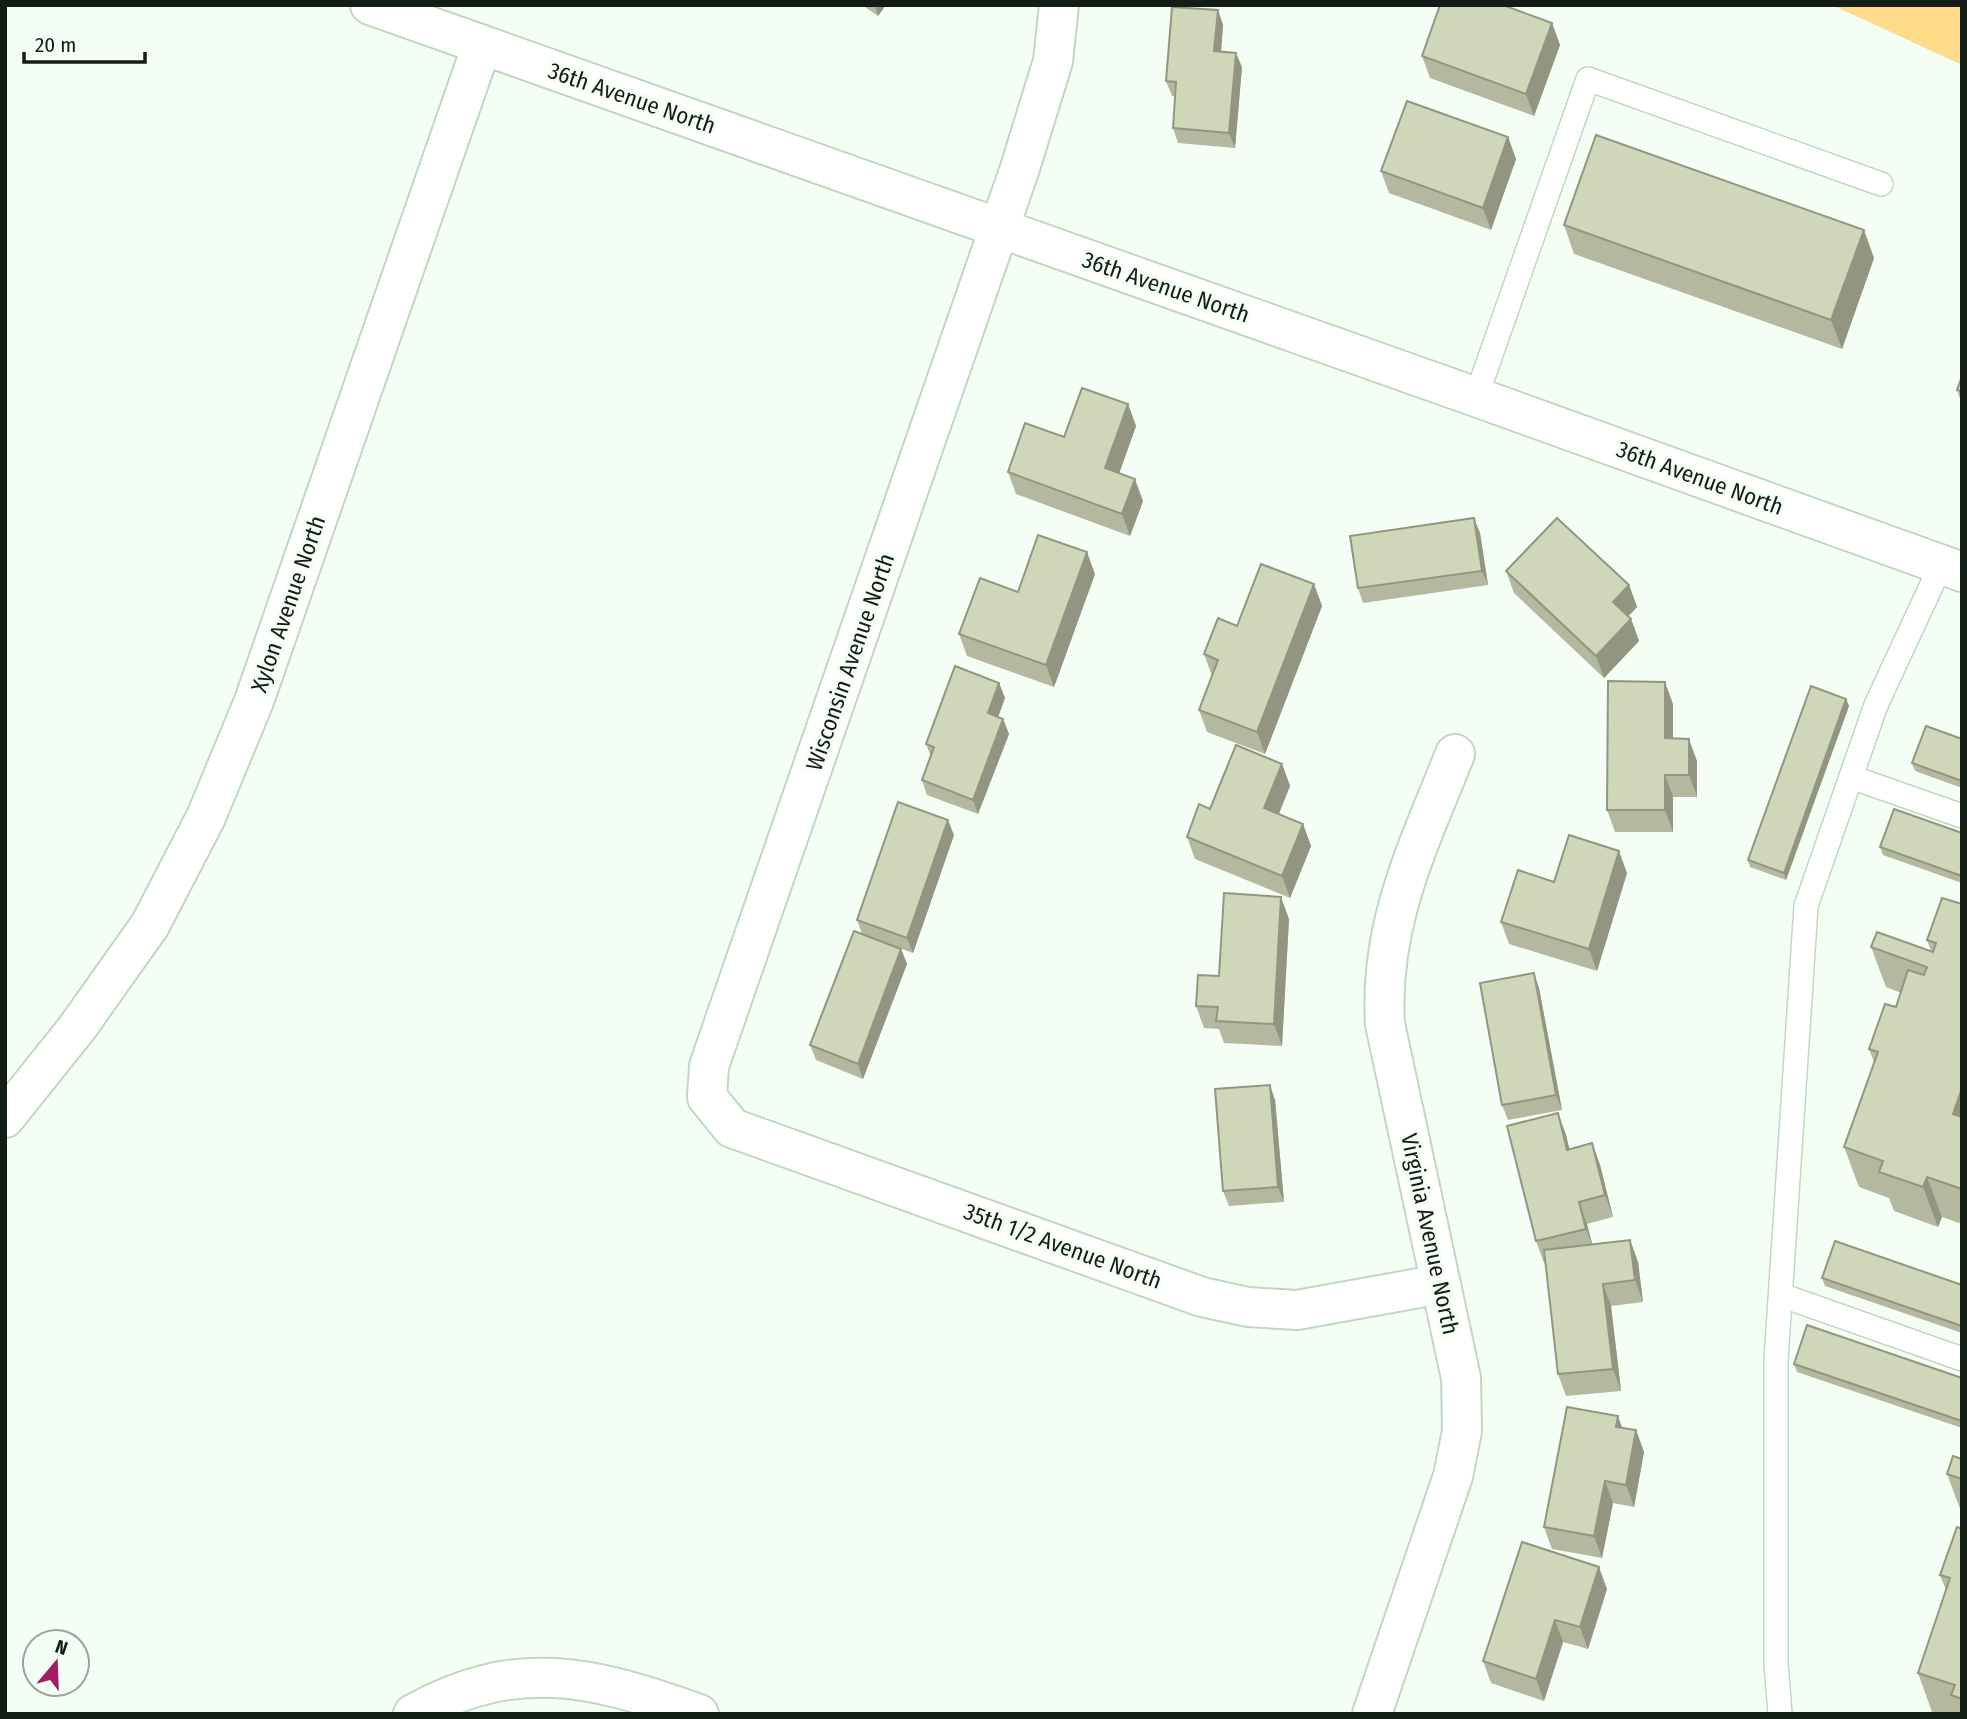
<svg xmlns="http://www.w3.org/2000/svg" width="1967" height="1719" viewBox="0 0 1967 1719" font-family="'Fira Sans Condensed',sans-serif">
	<rect width="100%" height="100%" fill="#f4fef5"/>
	<path fill="#ffda89" d="M1832,5H1962V65Z"/>
	<g fill="none" stroke-linecap="round" stroke-linejoin="round">
		<defs>
			<g id="service">
				<path d="M1476,397L1588,79L1881,184"/>
				<path d="M1851,777L1962,816"/>
				<path d="M1781,1295L1962,1359"/>
				<path d="M1780,1714L1776,1663V1360L1806,906L1876,705L1941,565"/>
			</g>
			<g id="minor">
				<path d="M1059,5L1053,61L1020,168L709,1066L707,1097L732,1128L1202,1297L1248,1307L1297,1310L1441,1284"/>
				<path d="M5,1118L77,1028L150,925L206,817L254,701L482,45"/>
				<path d="M413,1714C517,1656 593,1676 699,1714"/>
				<path d="M1372,1714L1453,1476L1462,1431L1461,1378L1385,1024C1379,923 1419,845 1455,754"/>
			</g>
			<path id="tertiary" d="M370,5L1476,397L1962,572"/>
		</defs>
		<use href="#service" stroke="#c0d8c2" stroke-width="26"/>
		<use href="#minor" stroke="#c0d8c2" stroke-width="42"/>
		<use href="#tertiary" stroke="#c0d8c2" stroke-width="42"/>
		<use href="#service" stroke="#fff" stroke-width="23"/>
		<use href="#minor" stroke="#fff" stroke-width="38"/>
		<use href="#tertiary" stroke="#fff" stroke-width="38"/>
	</g>
	<g fill="#b3b89e">
		<path d="M862,5H886L878,16Z"/>
		<path d="M1218,10L1223,25L1221,51L1242,67L1235,148L1178,143L1173,128L1175,96H1172L1166,81Z"/>
		<path d="M1552,23L1560,45L1534,116L1430,78L1422,56Z"/>
		<path d="M1508,137L1516,159L1491,230L1389,193L1381,171Z"/>
		<path d="M1564,225L1874,258L1842,349L1574,254Z"/>
		<path d="M1962,376V404L1957,390Z"/>
		<path d="M1128,404L1136,426L1119,474L1143,501L1130,536L1016,494L1008,472L1064,437Z"/>
		<path d="M1480,533L1488,585L1363,603L1358,588Z"/>
		<path d="M1506,571L1629,585L1637,607L1628,616L1631,619L1639,641L1604,678L1514,593Z"/>
		<path d="M1095,574L1054,687L967,656L959,634L1018,592Z"/>
		<path d="M1314,584L1322,606L1265,754L1207,732L1199,710L1212,676L1204,654L1237,626Z"/>
		<path d="M999,683L1005,698L998,717L1003,719L1009,734L978,814L927,795L922,780L931,757L926,744Z"/>
		<path d="M1846,699L1849,706L1786,880L1750,867L1748,860Z"/>
		<path d="M1673,704V738L1697,761V797H1673V832H1615L1607,810Z"/>
		<path d="M1962,739V788L1915,771L1912,763Z"/>
		<path d="M1282,764L1290,786L1279,814L1303,824L1311,846L1290,898L1195,859L1187,837L1210,809Z"/>
		<path d="M1962,833V883L1883,855L1880,847Z"/>
		<path d="M954,835L913,953L894,946L901,949L907,964L863,1079L816,1060L810,1045L862,934L857,920Z"/>
		<path d="M1627,873L1597,971L1509,944L1501,922L1554,882Z"/>
		<path d="M1962,904V1224L1942,1217L1938,1227L1894,1211L1889,1198L1859,1187L1844,1147L1874,1062L1869,1049L1896,1007L1901,993L1886,987L1871,947L1931,951L1927,940Z"/>
		<path d="M1289,919L1282,1046L1224,1043L1219,1029L1204,1028L1196,1006L1219,976Z"/>
		<path d="M1539,988L1562,1110L1508,1120L1502,1105Z"/>
		<path d="M1275,1100L1284,1202L1229,1206L1223,1191Z"/>
		<path d="M1558,1113L1566,1135L1569,1149L1592,1143L1600,1165L1613,1217L1587,1224L1592,1244L1630,1240L1638,1262L1643,1302L1611,1306L1621,1391L1566,1396L1558,1374L1546,1263H1544L1536,1241Z"/>
		<path d="M1822,1278L1962,1285V1333L1825,1286Z"/>
		<path d="M1794,1364L1962,1378V1428L1797,1372Z"/>
		<path d="M1622,1428L1636,1430L1644,1452L1634,1507L1613,1503L1602,1558L1552,1549L1544,1527Z"/>
		<path d="M1962,1459V1514L1947,1474Z"/>
		<path d="M1962,1529V1714H1936L1932,1712L1918,1673L1946,1590L1940,1575Z"/>
		<path d="M1607,1589L1588,1649L1563,1642L1544,1701L1491,1683L1483,1661Z"/>
	</g>
	<g fill="#929681">
		<path d="M875,5H886L878,16Z"/>
		<path d="M1218,10L1223,25L1220,66L1214,51Z"/>
		<path d="M1552,23L1560,45L1534,116L1526,94Z"/>
		<path d="M1236,53L1242,67L1235,148L1229,133Z"/>
		<path d="M1508,137L1516,159L1491,230L1483,208Z"/>
		<path d="M1864,230L1874,258L1842,349L1831,320Z"/>
		<path d="M1128,404L1136,426L1113,490L1105,468Z"/>
		<path d="M1135,479L1143,501L1130,536L1122,514Z"/>
		<path d="M1474,518L1480,533L1488,585L1482,571Z"/>
		<path d="M1087,552L1095,574L1054,687L1046,665Z"/>
		<path d="M1314,584L1322,606L1265,754L1257,732Z"/>
		<path d="M1629,585L1637,607L1621,624L1613,602Z"/>
		<path d="M1631,619L1639,641L1604,678L1596,656Z"/>
		<path d="M1665,682L1673,704V760L1665,738Z"/>
		<path d="M999,683L1005,698L994,728L988,713Z"/>
		<path d="M1846,699L1849,706L1786,880L1784,873Z"/>
		<path d="M1003,719L1009,734L978,814L973,800Z"/>
		<path d="M1689,739L1697,761V797L1689,775Z"/>
		<path d="M1282,764L1290,786L1272,830L1264,808Z"/>
		<path d="M1665,775L1673,797V832L1665,810Z"/>
		<path d="M948,820L954,835L913,953L907,938Z"/>
		<path d="M1303,824L1311,846L1290,898L1282,876Z"/>
		<path d="M1619,851L1627,873L1597,971L1589,949Z"/>
		<path d="M1281,897L1289,919L1282,1046L1274,1024Z"/>
		<path d="M901,949L907,964L863,1079L858,1064Z"/>
		<path d="M1534,973L1539,988L1562,1110L1556,1095Z"/>
		<path d="M1270,1085L1275,1100L1284,1202L1278,1187Z"/>
		<path d="M1962,1088V1139L1953,1114Z"/>
		<path d="M1558,1113L1566,1135L1575,1172L1567,1150Z"/>
		<path d="M1592,1143L1600,1165L1613,1217L1605,1195Z"/>
		<path d="M1927,1177L1942,1217L1938,1227L1923,1187Z"/>
		<path d="M1579,1202L1587,1224L1594,1251L1586,1229Z"/>
		<path d="M1630,1240L1638,1262L1643,1302L1635,1280Z"/>
		<path d="M1603,1284L1611,1306L1621,1391L1613,1369Z"/>
		<path d="M1618,1416L1626,1438L1616,1427Z"/>
		<path d="M1636,1430L1644,1452L1634,1507L1626,1485Z"/>
		<path d="M1605,1481L1613,1503L1602,1558L1594,1536Z"/>
		<path d="M1599,1567L1607,1589L1588,1649L1580,1627Z"/>
		<path d="M1555,1620L1563,1642L1544,1701L1536,1679Z"/>
	</g>
	<g fill="#d0d6b8" stroke="#929681" stroke-width="2">
		<path d="M1440,5H1503L1552,23L1526,94L1422,56Z"/>
		<path d="M1172,7L1218,10L1214,51L1236,53L1229,133L1173,128L1176,82L1166,81Z"/>
		<path d="M1407,101L1508,137L1483,208L1381,171Z"/>
		<path d="M1596,135L1864,230L1831,320L1564,225Z"/>
		<path d="M1962,376V392L1957,390Z"/>
		<path d="M1082,388L1128,404L1105,468L1135,479L1122,514L1008,472L1025,423L1064,437Z"/>
		<path d="M1474,518L1482,571L1358,588L1350,536Z"/>
		<path d="M1557,518L1629,585L1613,602L1631,619L1596,656L1506,571Z"/>
		<path d="M1038,535L1087,552L1046,665L959,634L980,578L1018,592Z"/>
		<path d="M1261,564L1314,584L1257,732L1199,710L1218,660L1204,654L1218,618L1237,626Z"/>
		<path d="M955,666L999,683L988,713L1003,719L973,800L922,780L934,747L926,744Z"/>
		<path d="M1608,681L1665,682V738L1689,739V775H1665V810H1607Z"/>
		<path d="M1811,686L1846,699L1784,873L1748,860Z"/>
		<path d="M1926,726L1962,739V781L1912,763Z"/>
		<path d="M1236,745L1282,764L1264,808L1303,824L1282,876L1187,837L1199,804L1210,809Z"/>
		<path d="M898,802L948,820L907,938L857,920Z"/>
		<path d="M1894,809L1962,833V876L1880,847Z"/>
		<path d="M1569,835L1619,851L1589,949L1501,922L1518,870L1554,882Z"/>
		<path d="M1224,893L1281,897L1274,1024L1216,1021L1218,1007L1196,1006L1198,975L1219,976Z"/>
		<path d="M1942,898L1962,904V1088L1953,1114L1962,1117V1189L1927,1177L1923,1187L1879,1172L1883,1161L1844,1147L1878,1052L1869,1049L1885,1004L1896,1007L1908,970L1924,975L1927,967L1871,947L1877,932L1933,952L1936,943L1927,940Z"/>
		<path d="M854,931L901,949L858,1064L810,1045Z"/>
		<path d="M1534,973L1556,1095L1502,1105L1480,983Z"/>
		<path d="M1270,1085L1278,1187L1223,1191L1215,1089Z"/>
		<path d="M1558,1113L1567,1150L1592,1143L1605,1195L1579,1202L1586,1229L1536,1241L1507,1126Z"/>
		<path d="M1630,1240L1635,1280L1603,1284L1613,1369L1558,1374L1544,1250Z"/>
		<path d="M1835,1241L1962,1285V1326L1822,1278Z"/>
		<path d="M1807,1325L1962,1378V1421L1794,1364Z"/>
		<path d="M1567,1407L1618,1416L1616,1427L1636,1430L1626,1485L1605,1481L1594,1536L1544,1527Z"/>
		<path d="M1953,1456L1962,1459V1479L1947,1474Z"/>
		<path d="M1957,1527L1962,1529V1699L1951,1695L1955,1685L1918,1673L1950,1578L1940,1575Z"/>
		<path d="M1522,1542L1599,1567L1580,1627L1555,1620L1536,1679L1483,1661Z"/>
	</g>
	<g text-anchor="middle" stroke-width="7" stroke-linejoin="round" paint-order="stroke">
		<g font-size="23" fill="#141d15" stroke="#f4fef5">
			<text transform="translate(632 98) rotate(19)" y="8">36th Avenue North</text>
			<text transform="translate(1166 287) rotate(19)" y="8">36th Avenue North</text>
			<text transform="translate(1700 478) rotate(20)" y="8">36th Avenue North</text>
			<text transform="translate(288 604) rotate(-71)" y="8">Xylon Avenue North</text>
			<text transform="translate(850 662) rotate(-71)" y="8">Wisconsin Avenue North</text>
			<text transform="translate(1430 1234) rotate(78)" y="8">Virginia Avenue North</text>
			<text transform="translate(1063 1246) rotate(20)" y="8">35th 1/2 Avenue North</text>
		</g>
	</g>
	<rect width="1967" height="1719" fill="none" stroke="#141d15" stroke-width="14"/>
	<g transform="translate(56 1663) rotate(19)"><circle r="33" fill="#f4fef5" stroke="#9aa49b" stroke-width="2"/>
	<path d="M0-5L12 26L0 18L-12 26Z" fill="#a21b67"/>
	<text y="-10" font-size="19" font-weight="bold" text-anchor="middle" fill="#141d15">N</text>
	</g>
	<path d="M24 52v10h121v-10" fill="none" stroke="#141d15" stroke-width="3.5"/>
	<text x="35" y="52" font-size="21" fill="#141d15" stroke="#f4fef5" stroke-width="5" paint-order="stroke">20 m</text>
</svg>
